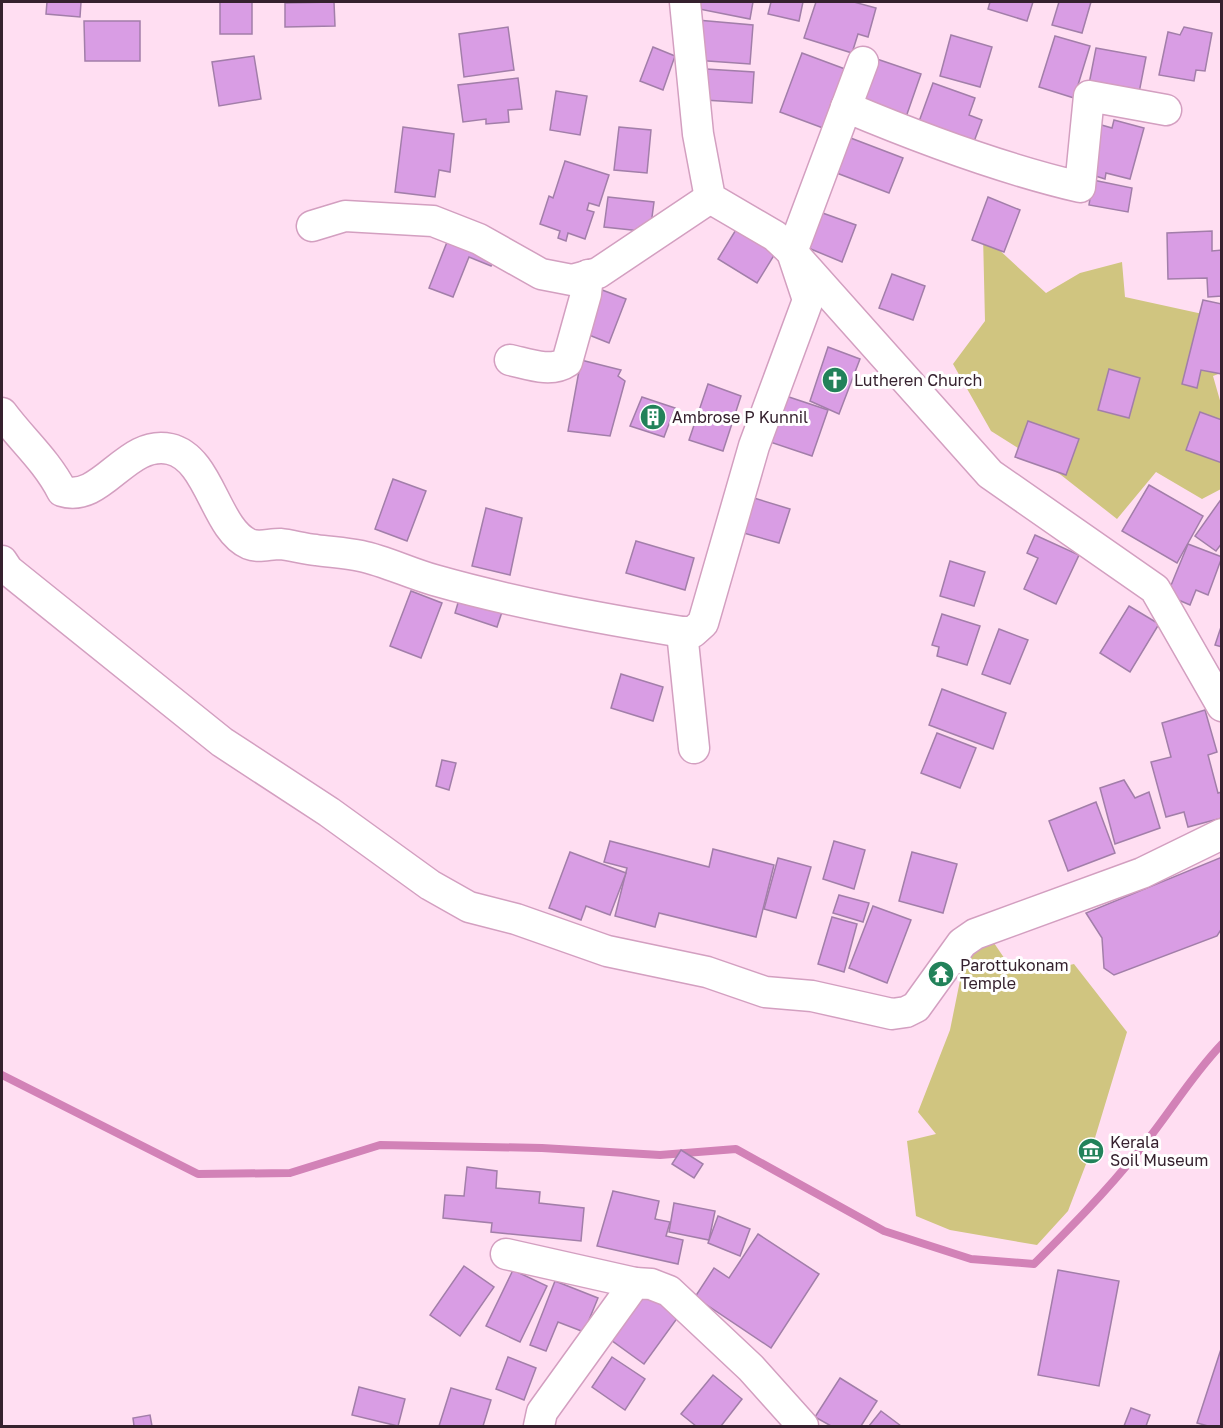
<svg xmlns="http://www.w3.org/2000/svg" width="1223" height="1428" viewBox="0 0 1223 1428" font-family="'Golos Text',sans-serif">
	<rect width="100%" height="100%" fill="#ffdef2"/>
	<g fill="#d0c580">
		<path d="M983,235L1046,293L1080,273L1122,262L1125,297L1221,318V373L1213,376L1221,404V489L1202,499L1156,472L1117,519L1061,475L991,431L953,364L985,321Z"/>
		<path d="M994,943L1013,971L1039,972L1074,964L1127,1032L1091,1151L1068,1211L1037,1245L950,1230L916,1216L907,1141L936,1134L918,1112L950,1030L965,956Z"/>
	</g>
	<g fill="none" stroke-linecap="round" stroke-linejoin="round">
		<path stroke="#d282b7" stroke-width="8" d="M2,1075L198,1174L290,1173L380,1145L542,1148L660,1155L736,1149L884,1231L971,1259L1034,1264C1070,1228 1105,1193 1137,1153C1167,1118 1190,1077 1222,1044"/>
	</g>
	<g fill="#d99de4" stroke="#a27ea9" stroke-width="1.5">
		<path d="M47,2H81L80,17L46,14Z"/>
		<rect x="220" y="2" width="32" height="32"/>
		<path d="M334,2L335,26L285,27V3Z"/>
		<path d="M695,2H753L750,19L694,8Z"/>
		<path d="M771,2H803L799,21L768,14Z"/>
		<path d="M816,2H854L876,8L868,37L858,34L852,53L804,38Z"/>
		<path d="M990,2H1033L1027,21L988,9Z"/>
		<path d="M1059,2H1091L1082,33L1052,25Z"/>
		<path d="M697,20L753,25L750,64L694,60Z"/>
		<path d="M84,21H140V61H85Z"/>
		<path d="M508,27L514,70L464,77L459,34Z"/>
		<path d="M1184,27L1212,33L1205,71L1196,70L1194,81L1159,75L1168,32L1180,35Z"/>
		<path d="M951,35L992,47L980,87L940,76Z"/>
		<path d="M1055,36L1090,46L1074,98L1039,87Z"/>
		<path d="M653,47L675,56L663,90L640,81Z"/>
		<path d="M1096,48L1146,57L1139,93L1089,84Z"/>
		<path d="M802,53L845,69L823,128L780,112Z"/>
		<path d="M254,56L261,99L219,106L212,62Z"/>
		<path d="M871,57L921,74L906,117L857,100Z"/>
		<path d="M706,69L754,72L752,103L704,100Z"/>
		<path d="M518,78L522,109L508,110L509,122L486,124V119L463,122L458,85Z"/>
		<path d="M933,83L975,98L969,115L982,120L972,147L917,127Z"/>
		<path d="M556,91L587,96L580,135L550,130Z"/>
		<path d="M1114,120L1144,128L1130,179L1106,173L1105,179L1089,174L1098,124L1112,128Z"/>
		<path d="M403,127L454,134L450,172L439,170L435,197L395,192Z"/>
		<path d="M619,127L651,130L647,173L614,170Z"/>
		<path d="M848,137L903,158L889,193L834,172Z"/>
		<path d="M565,161L609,175L599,206L589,203L587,210L594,212L585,239L568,233L566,241L558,238L560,231L540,224L549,196L553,198Z"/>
		<path d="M1093,180L1132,188L1128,212L1089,205Z"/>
		<path d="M608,197L654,202L650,232L604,227Z"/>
		<path d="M988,197L1020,210L1004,252L972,240Z"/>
		<path d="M817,211L856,225L842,262L806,247Z"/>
		<path d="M737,228L776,252L757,283L718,259Z"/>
		<path d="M1212,231V251L1222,250V296L1208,297L1207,278L1168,279L1167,233Z"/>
		<path d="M449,237L495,255L491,266L469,257L453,297L429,288Z"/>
		<path d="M892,274L925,286L913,320L879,308Z"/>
		<path d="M581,282L626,299L609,343L564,325Z"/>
		<path d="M1203,300L1222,304V374L1201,370L1197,388L1182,384Z"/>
		<path d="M828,347L860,359L839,414L810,401Z"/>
		<path d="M581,360L621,370L618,376L625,381L610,436L568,431Z"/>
		<path d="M1109,369L1140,378L1129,418L1098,410Z"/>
		<path d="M708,384L741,396L723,451L689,440Z"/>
		<path d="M777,393L828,410L812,456L761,439Z"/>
		<path d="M642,397L675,408L664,437L630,426Z"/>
		<path d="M1200,412L1222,420V463L1186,450Z"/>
		<path d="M1028,421L1079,439L1066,475L1015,457Z"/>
		<path d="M393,479L426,491L407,541L375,529Z"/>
		<path d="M1149,485L1203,516L1177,563L1122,531Z"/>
		<path d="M744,495L790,509L779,543L733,530Z"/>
		<path d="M1222,498V543L1216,551L1195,536Z"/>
		<path d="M486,508L522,518L510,575L472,566Z"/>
		<path d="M1035,535L1079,555L1056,604L1024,589L1038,558L1027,553Z"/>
		<path d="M636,541L694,558L685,590L626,573Z"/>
		<path d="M1188,544L1222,557L1208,595L1196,590L1190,605L1167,595Z"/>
		<path d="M950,561L985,572L974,606L940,596Z"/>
		<path d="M463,586L506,600L497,627L455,613Z"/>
		<path d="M411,591L442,603L421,658L390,646Z"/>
		<path d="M1129,606L1159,624L1130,672L1100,653Z"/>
		<path d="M942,614L980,626L967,665L937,656L939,647L932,645Z"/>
		<path d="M1222,624V647L1215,645Z"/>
		<path d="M999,629L1028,640L1010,684L982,674Z"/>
		<path d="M621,674L663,687L653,721L611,708Z"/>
		<path d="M942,689L1006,713L993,749L929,725Z"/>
		<path d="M1205,710L1217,752L1208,755L1218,793L1222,792V818L1188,827L1184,812L1166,817L1151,762L1171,757L1162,723Z"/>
		<path d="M937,733L976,748L960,788L921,773Z"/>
		<path d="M442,760L456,763L449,790L436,786Z"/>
		<path d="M1124,780L1135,798L1149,792L1160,828L1115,844L1100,788Z"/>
		<path d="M1096,802L1115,853L1068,871L1049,821Z"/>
		<path d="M610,841L709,867L713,849L774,865L756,937L659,913L655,927L615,916L627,868L604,862Z"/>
		<path d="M834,841L865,850L854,889L823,879Z"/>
		<path d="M570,852L626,873L610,915L586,906L581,920L549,908Z"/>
		<path d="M912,852L957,864L943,913L899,901Z"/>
		<path d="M1222,857V928L1217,936L1114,975L1104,968L1102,938L1086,913Z"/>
		<path d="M778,858L811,867L796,918L764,909Z"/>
		<path d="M839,895L869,903L863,922L833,913Z"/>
		<path d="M873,906L911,920L887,983L849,968Z"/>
		<path d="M832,917L857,924L844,972L818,964Z"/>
		<path d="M681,1150L703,1164L694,1178L672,1164Z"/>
		<path d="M467,1167L497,1171L496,1188L540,1192L539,1203L584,1208L581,1241L491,1232L492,1223L443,1218L445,1195L464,1196Z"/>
		<path d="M613,1191L659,1201L655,1219L670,1222L666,1236L683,1240L678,1264L597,1246Z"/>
		<path d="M674,1203L715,1211L709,1240L669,1232Z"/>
		<path d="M718,1216L750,1229L740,1256L708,1243Z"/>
		<path d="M758,1234L819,1274L771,1348L695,1297L714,1268L729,1278Z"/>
		<path d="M464,1266L494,1287L460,1336L430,1315Z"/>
		<path d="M513,1270L547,1286L520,1342L486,1326Z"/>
		<path d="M1058,1270L1119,1281L1099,1386L1038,1375Z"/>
		<path d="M555,1281L598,1298L584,1332L558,1322L546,1351L530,1345Z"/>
		<path d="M649,1289L681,1313L644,1364L611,1340Z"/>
		<path d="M1222,1346V1426H1208L1197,1423Z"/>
		<path d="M508,1357L536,1368L524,1400L496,1389Z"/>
		<path d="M612,1357L645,1379L625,1410L592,1387Z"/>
		<path d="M713,1375L742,1399L721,1426H696L681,1414Z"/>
		<path d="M840,1378L877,1401L861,1426H831L815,1417Z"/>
		<path d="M359,1387L405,1399L398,1426L352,1415Z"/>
		<path d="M451,1388L491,1400L483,1426H439Z"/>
		<path d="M1131,1408L1150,1415L1146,1426H1124Z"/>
		<path d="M881,1411L901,1426H869Z"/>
		<path d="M150,1415L152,1426H134L133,1418Z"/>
	</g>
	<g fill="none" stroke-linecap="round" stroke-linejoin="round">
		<defs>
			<g id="minor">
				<path d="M685,2L698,134L710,198L775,236L792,252L990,474L1155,589L1222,706"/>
				<path d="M846,107C922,139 999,168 1080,187L1089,96L1166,110"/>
				<path d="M312,226L345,216L433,221L479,239L541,274L572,280L598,273L710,198"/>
				<path d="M510,360C528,364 551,373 567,362L586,294L588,275"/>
				<path d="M2,413C22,440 46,460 62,491C102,504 126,439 170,449C210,458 215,529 249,544C259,548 269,544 280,544C291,545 304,549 316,550C330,552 346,553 361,556C385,561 409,573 434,580C515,603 598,618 682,632H693L703,623L754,446L808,300L792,252L863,62"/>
				<path d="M2,561L8,570L222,742L329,812L430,885L469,907L516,919L607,951L707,972L765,992L812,996L892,1014L906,1012L916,1007L962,943L975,934L1142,873L1222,834"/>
				<path d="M682,632L694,748"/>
				<path d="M506,1254L635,1283"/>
				<path d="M539,1426L542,1412L635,1283L651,1284L669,1291L751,1368L803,1426"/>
			</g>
		</defs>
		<use href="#minor" stroke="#d39fc0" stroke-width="33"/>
		<use href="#minor" stroke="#fff" stroke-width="30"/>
	</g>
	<defs>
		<symbol id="church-disc" viewBox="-11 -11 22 22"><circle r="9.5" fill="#22825a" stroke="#fff"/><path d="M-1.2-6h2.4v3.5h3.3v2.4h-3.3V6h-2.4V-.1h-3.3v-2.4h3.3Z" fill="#fff"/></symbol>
		<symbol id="building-disc" viewBox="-11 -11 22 22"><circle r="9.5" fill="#22825a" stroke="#fff"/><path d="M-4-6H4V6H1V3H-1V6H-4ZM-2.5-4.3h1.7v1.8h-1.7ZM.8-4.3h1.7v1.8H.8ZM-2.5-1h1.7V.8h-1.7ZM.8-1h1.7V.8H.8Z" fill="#fff"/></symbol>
		<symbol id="temple-disc" viewBox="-11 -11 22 22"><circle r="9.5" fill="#22825a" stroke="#fff"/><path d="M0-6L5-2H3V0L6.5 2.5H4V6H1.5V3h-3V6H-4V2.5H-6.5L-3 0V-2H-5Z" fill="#fff"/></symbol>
		<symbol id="museum-disc" viewBox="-11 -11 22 22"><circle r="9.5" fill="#22825a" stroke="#fff"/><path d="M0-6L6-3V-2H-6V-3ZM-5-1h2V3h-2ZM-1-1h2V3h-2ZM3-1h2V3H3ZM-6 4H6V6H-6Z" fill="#fff"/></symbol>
	</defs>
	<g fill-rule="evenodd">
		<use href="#church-disc" x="820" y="365" width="30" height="30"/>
		<use href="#building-disc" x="638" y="402" width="30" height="30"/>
		<use href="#temple-disc" x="926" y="959" width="30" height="30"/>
		<use href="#museum-disc" x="1076" y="1136" width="30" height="30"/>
	</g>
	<g text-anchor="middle" stroke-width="6" stroke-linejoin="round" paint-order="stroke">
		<g font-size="16" fill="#35212e" stroke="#fff" text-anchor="start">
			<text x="854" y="386">Lutheren Church</text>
			<text x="672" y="423">Ambrose P Kunnil</text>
			<text x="960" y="971">Parottukonam<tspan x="960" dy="18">Temple</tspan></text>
			<text x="1110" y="1148">Kerala<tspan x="1110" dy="18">Soil Museum</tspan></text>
		</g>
	</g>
	<rect width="1223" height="1428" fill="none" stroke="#35212e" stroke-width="6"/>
</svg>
